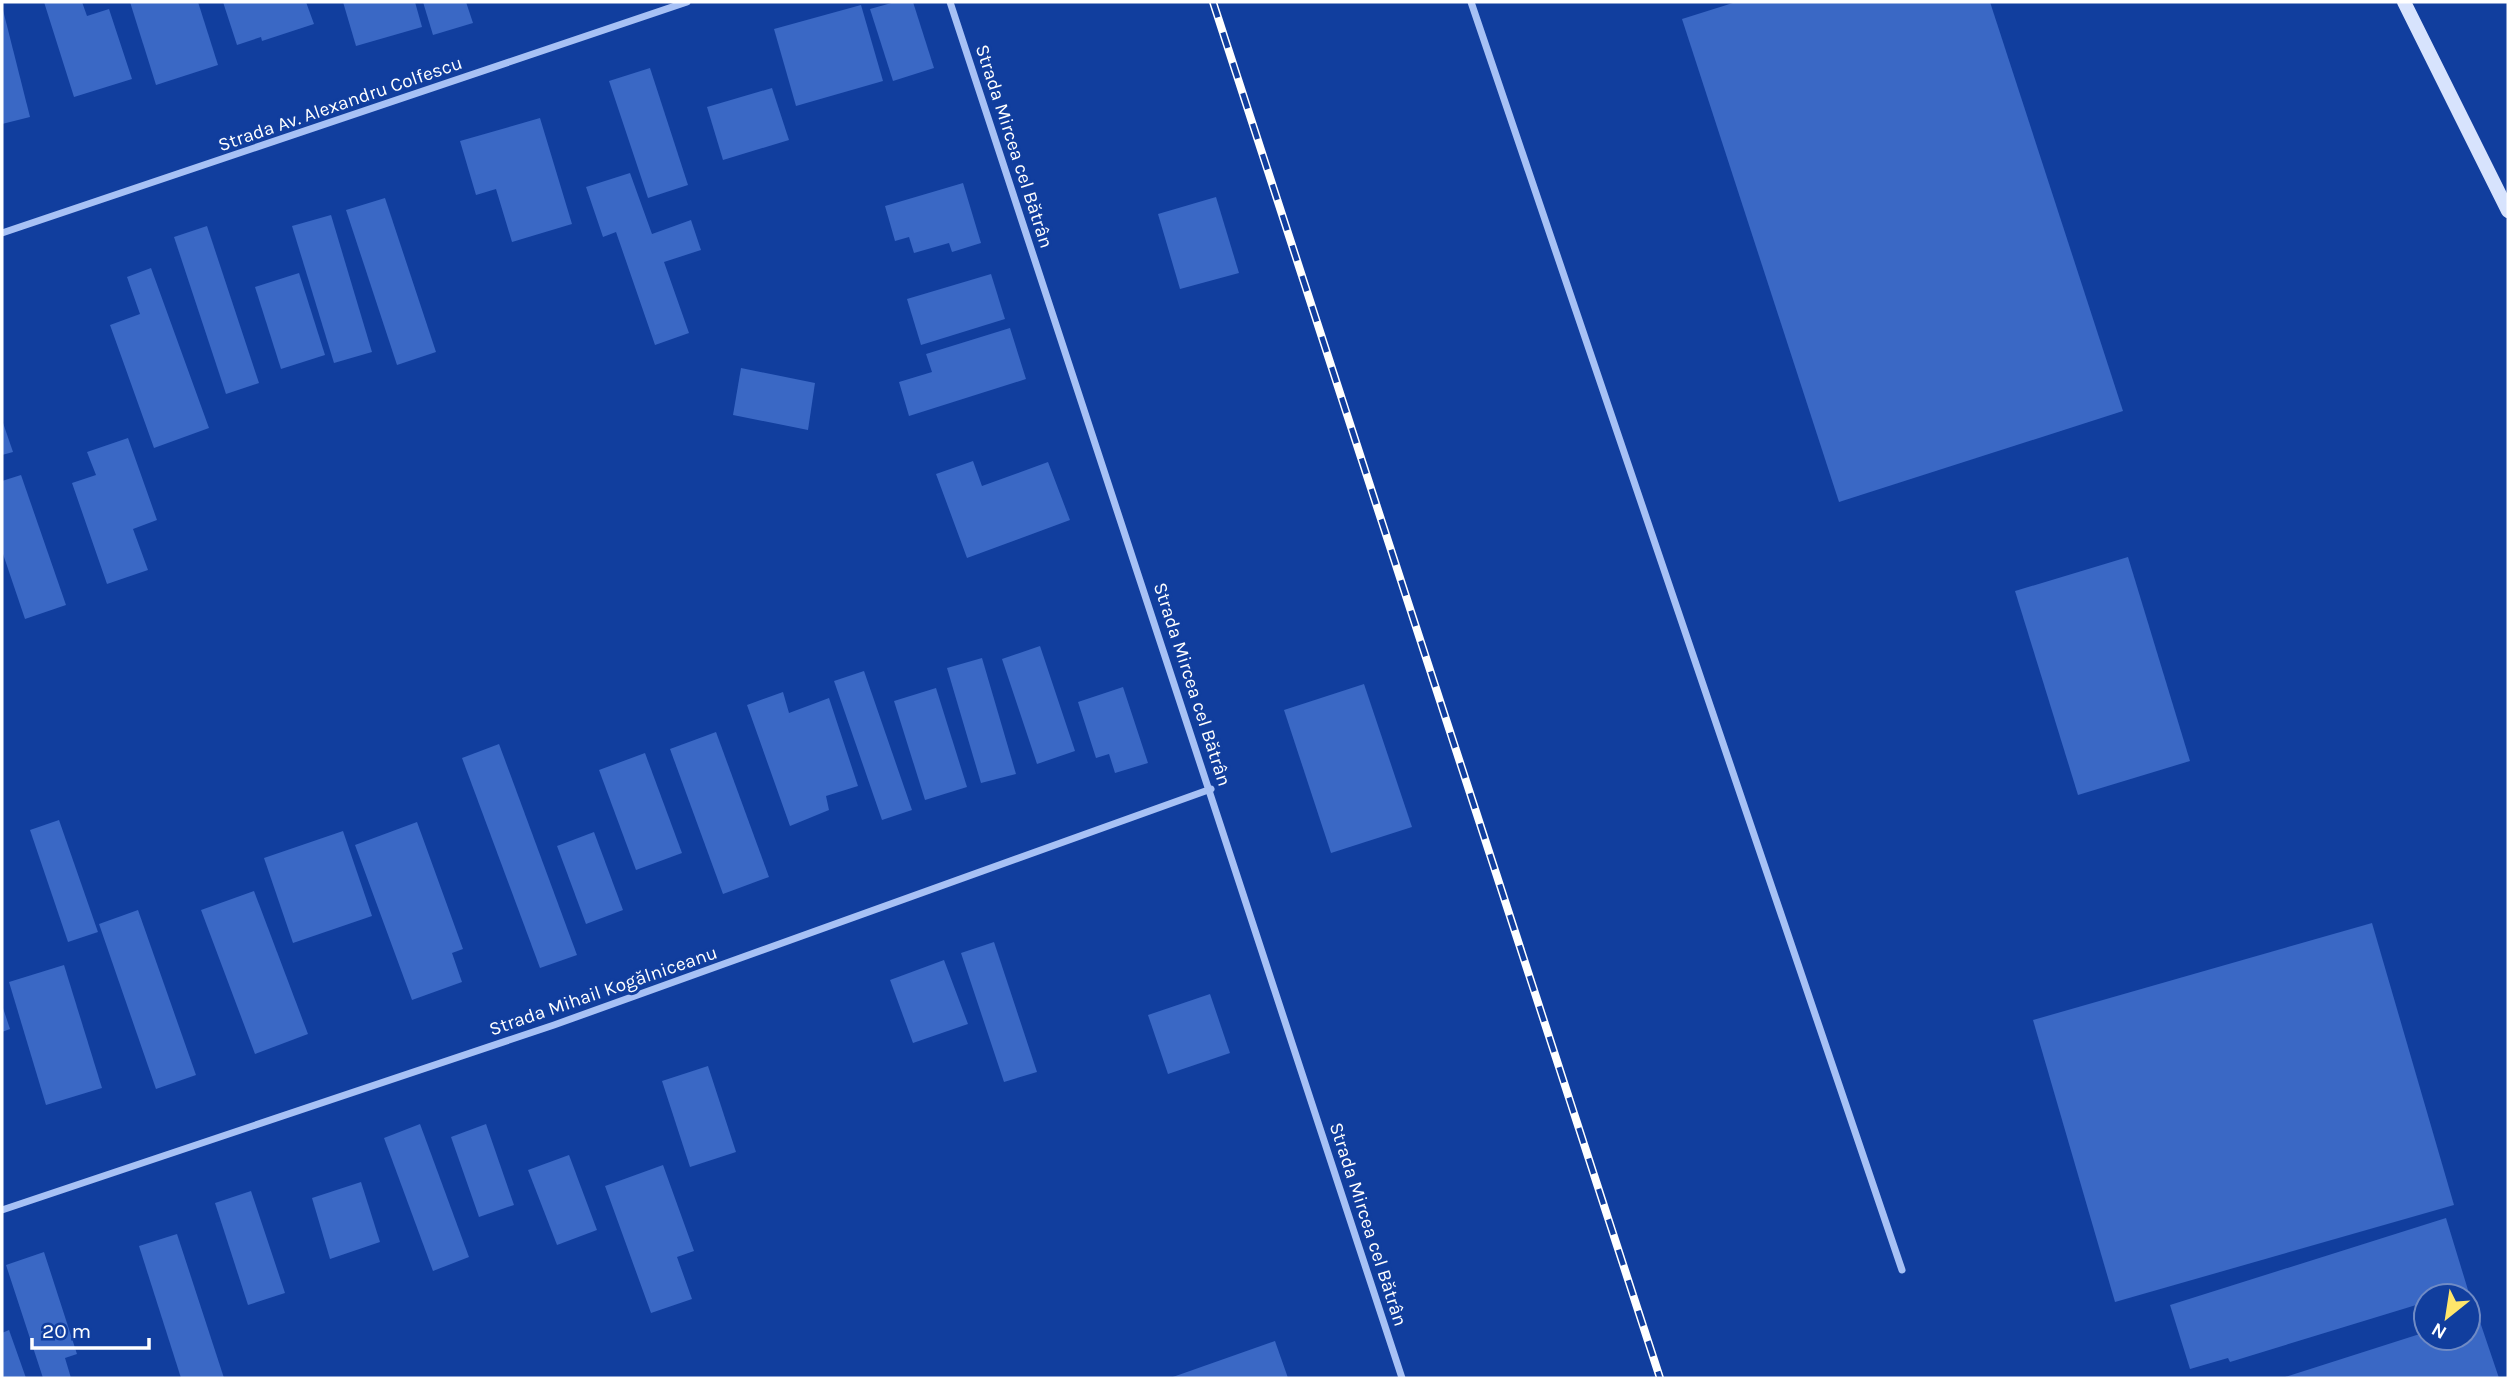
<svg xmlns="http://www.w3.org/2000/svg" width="2510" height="1380" viewBox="0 0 2510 1380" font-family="Karla,sans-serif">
	<rect width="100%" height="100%" fill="#113e9e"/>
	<g fill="#3a68c5">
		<path d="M44,2H82L87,16L109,9L132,79L74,97Z"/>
		<path d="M130,2H198L218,65L156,85Z"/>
		<path d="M223,2H306L314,24L262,41L261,37L237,45Z"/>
		<path d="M343,2H415L422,27L356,46Z"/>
		<path d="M423,2H466L473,23L433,35Z"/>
		<path d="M895,2H913L934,68L893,81L870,9Z"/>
		<path d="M1736,2H1990L2123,411L1839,502L1682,19Z"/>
		<path d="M861,5L883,81L796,106L774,29Z"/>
		<path d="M3,10L30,117L2,124V11Z"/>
		<path d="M650,68L688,185L648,198L609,81Z"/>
		<path d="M772,88L789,140L723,160L707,107Z"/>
		<path d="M540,118L572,224L512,242L496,189L476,195L460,141Z"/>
		<path d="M630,173L652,234L691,220L701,250L664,262L689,333L655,345L616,232L603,237L586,187Z"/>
		<path d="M963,183L981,243L952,252L949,243L914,253L909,237L895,241L885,206Z"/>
		<path d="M1216,197L1239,273L1180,289L1158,214Z"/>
		<path d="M385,198L436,352L397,365L346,210Z"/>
		<path d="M331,215L372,352L334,363L292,226Z"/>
		<path d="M207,226L259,383L226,394L174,237Z"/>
		<path d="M151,268L209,428L154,448L110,325L140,314L127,277Z"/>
		<path d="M299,273L325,355L281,369L255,287Z"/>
		<path d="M991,274L1005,319L921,345L907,299Z"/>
		<path d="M1010,328L1026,379L909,416L899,382L932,372L926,354Z"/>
		<path d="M741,368L815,383L808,430L733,415Z"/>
		<path d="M2,420L13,452L2,455Z"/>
		<path d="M128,438L157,520L133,529L148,570L107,584L72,483L96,475L87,452Z"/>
		<path d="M973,461L982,486L1048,462L1070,520L967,558L936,474Z"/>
		<path d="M21,475L66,605L25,619L2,551V481Z"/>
		<path d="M2128,557L2190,761L2078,795L2015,591Z"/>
		<path d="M1040,646L1075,751L1037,764L1002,659Z"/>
		<path d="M982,658L1016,774L981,783L947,668Z"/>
		<path d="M864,671L912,810L882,820L834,681Z"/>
		<path d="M1364,684L1412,827L1331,853L1284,710Z"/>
		<path d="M1123,687L1148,763L1115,773L1109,754L1096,758L1078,702Z"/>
		<path d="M936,688L967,787L925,800L894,701Z"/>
		<path d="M783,692L789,713L829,698L858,786L826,796L829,810L790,826L747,705Z"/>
		<path d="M716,732L769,877L723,894L670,749Z"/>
		<path d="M499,744L577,955L540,968L462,758Z"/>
		<path d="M645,753L682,853L636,870L599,770Z"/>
		<path d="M59,820L98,932L68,942L30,830Z"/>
		<path d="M417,822L463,949L452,953L462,982L412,1000L355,845Z"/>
		<path d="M343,831L372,916L293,943L264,858Z"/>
		<path d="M594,832L623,910L586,924L557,846Z"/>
		<path d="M254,891L308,1034L255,1054L201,910Z"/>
		<path d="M138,910L196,1075L156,1089L99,924Z"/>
		<path d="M2372,923L2454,1205L2115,1302L2033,1020Z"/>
		<path d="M994,942L1037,1072L1004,1082L961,953Z"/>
		<path d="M944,960L968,1024L913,1043L890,980Z"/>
		<path d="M64,965L102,1088L46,1105L9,982Z"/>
		<path d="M1210,994L1230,1053L1168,1074L1148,1015Z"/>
		<path d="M2,1005L10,1029L2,1032Z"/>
		<path d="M708,1066L736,1152L690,1167L662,1081Z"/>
		<path d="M420,1124L469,1257L433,1271L384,1138Z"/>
		<path d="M486,1124L514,1205L479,1217L451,1137Z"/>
		<path d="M569,1155L597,1230L557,1245L528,1170Z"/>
		<path d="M663,1165L694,1251L677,1257L692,1299L651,1313L605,1186Z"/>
		<path d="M361,1182L380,1242L330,1259L312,1198Z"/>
		<path d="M251,1191L285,1293L248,1305L215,1203Z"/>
		<path d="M2446,1218L2468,1290L2447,1296H2426V1302L2230,1362L2228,1358L2190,1369L2170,1305Z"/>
		<path d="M177,1234L224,1378H181L139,1246Z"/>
		<path d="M44,1252L77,1354L65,1358L71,1378H43L6,1265Z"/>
		<path d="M2478,1316L2499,1378H2282L2426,1332V1338H2468V1319Z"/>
		<path d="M9,1330L26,1378H2V1333Z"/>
		<path d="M1275,1341L1288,1378H1170Z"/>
	</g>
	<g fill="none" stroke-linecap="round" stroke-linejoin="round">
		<g stroke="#a7c1f5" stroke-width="7">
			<path d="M950,2L1402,1378"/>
			<path d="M1471,2L1902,1270"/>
			<path d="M2,233L687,2"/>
			<path d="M2,1210L554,1025L1211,789"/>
		</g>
		<path stroke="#d7e3fd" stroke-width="14" d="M2404,2L2508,211"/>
		<defs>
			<path id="rail" d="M1213,2L1660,1378"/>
		</defs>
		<use href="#rail" stroke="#fff" stroke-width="8"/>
		<use href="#rail" stroke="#113e9e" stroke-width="5" stroke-dasharray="16" stroke-linecap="butt"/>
	</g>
	<g text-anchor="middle" stroke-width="6" stroke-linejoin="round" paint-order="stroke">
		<g font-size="19" fill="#fff" stroke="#113e9e">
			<text transform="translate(340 103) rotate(-19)" y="7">Strada Av. Alexandru Colfescu</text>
			<text transform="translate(1015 146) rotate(72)" y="7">Strada Mircea cel Bătrân</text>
			<text transform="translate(1193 684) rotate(72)" y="7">Strada Mircea cel Bătrân</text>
			<text transform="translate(603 990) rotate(-19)" y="7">Strada Mihail Kogălniceanu</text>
			<text transform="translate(1369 1224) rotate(72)" y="7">Strada Mircea cel Bătrân</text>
		</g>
	</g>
	<rect width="2510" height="1380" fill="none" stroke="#ffffff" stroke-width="7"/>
	<g transform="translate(2447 1317) rotate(210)"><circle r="33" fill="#113e9e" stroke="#708bc5" stroke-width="2"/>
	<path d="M0-5L12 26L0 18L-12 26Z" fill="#ffe66b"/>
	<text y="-10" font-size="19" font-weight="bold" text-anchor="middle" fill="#ffffff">N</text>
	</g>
	<path d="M32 1338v10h117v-10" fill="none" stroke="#ffffff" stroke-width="3.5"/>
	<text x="42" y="1338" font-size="21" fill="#ffffff" stroke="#113e9e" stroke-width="5" paint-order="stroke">20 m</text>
</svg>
